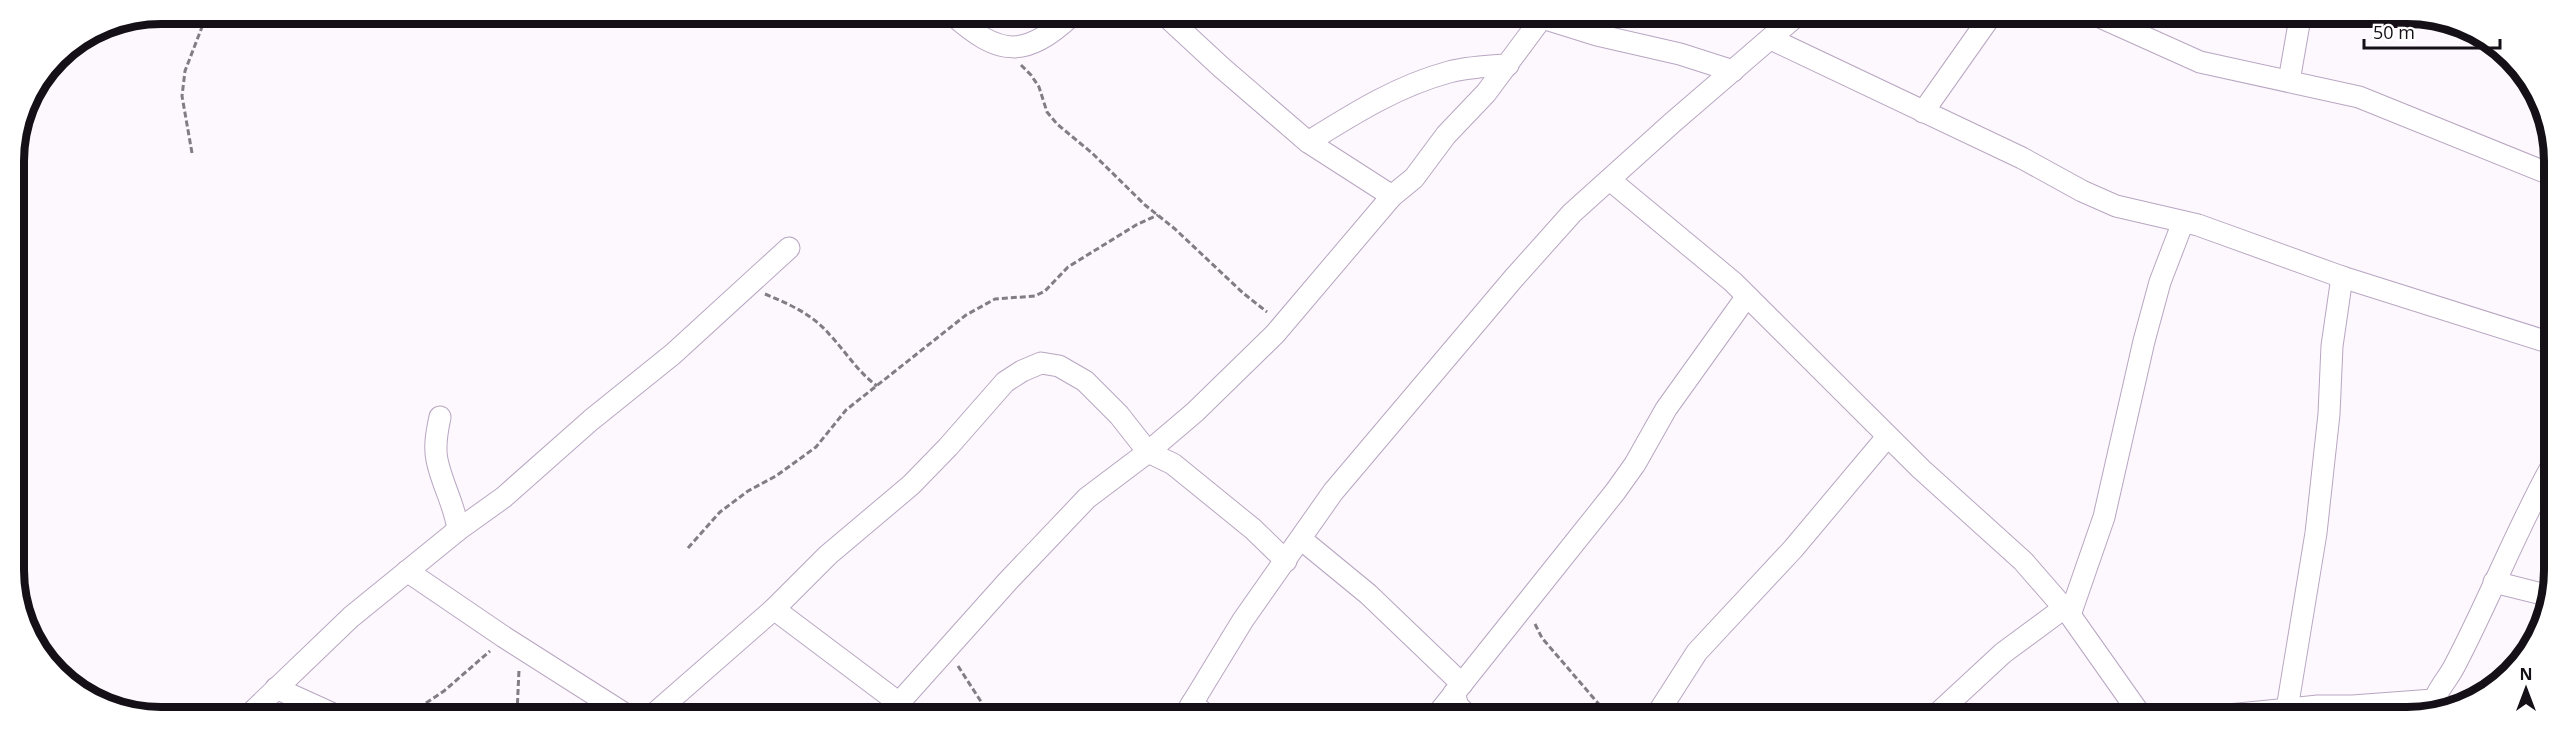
<svg xmlns="http://www.w3.org/2000/svg" width="2568" height="731" viewBox="0 0 2568 731" font-family="'Open Sans',sans-serif">
	<rect width="100%" height="100%" fill="#fcf8fe"/>
	<g fill="none" stroke-linecap="round" stroke-linejoin="round">
		<defs>
			<g id="minor">
				<path d="M953,15C999,56 1025,59 1072,15"/>
				<path d="M1166,16L1221,67L1308,142L1392,196"/>
				<path d="M1536,16L1597,35L1680,54L1733,71"/>
				<path d="M2102,18L2200,62L2359,97L2552,175"/>
				<path d="M1771,39L2022,158L2082,191L2116,206L2198,225L2342,277L2551,343"/>
				<path d="M2289,81L2300,18"/>
				<path d="M1923,112L1990,17"/>
				<path d="M1308,142C1353,114 1397,86 1449,72C1468,67 1489,66 1508,65"/>
				<path d="M1610,180L1733,282L1921,469L2023,561L2070,615L2142,717"/>
				<path d="M440,417C437,431 434,446 437,460C442,485 455,505 458,530"/>
				<path d="M1301,539L1368,594L1462,684"/>
				<path d="M407,571L504,637L625,714"/>
				<path d="M2494,582L2550,596"/>
				<path d="M774,609L899,703"/>
				<path d="M2070,615L2104,517L2144,341L2160,282L2183,222"/>
				<path d="M276,688L331,713"/>
				<path d="M1454,693L1458,706L1467,715"/>
				<path d="M1192,703L1206,715"/>
				<path d="M2287,709L2316,533L2329,414L2332,346L2342,277"/>
				<path d="M251,713L351,617L458,530L504,497L591,420L673,354L789,248"/>
				<path d="M654,714L774,609L828,555L911,485L948,447L1005,382L1022,371L1041,363L1059,366L1085,381L1119,415L1148,452L1173,464L1253,529L1286,561"/>
				<path d="M889,714L1008,581L1087,498L1148,452L1195,412L1275,334L1392,196L1414,178L1446,135L1486,93L1541,19"/>
				<path d="M2432,714C2433,692 2446,683 2455,665C2489,600 2515,533 2550,469"/>
				<path d="M1185,715L1243,620L1333,492L1513,279L1572,213L1672,123L1795,17"/>
				<path d="M1437,715L1615,492L1635,464L1666,409L1747,296"/>
				<path d="M1656,716L1697,652L1793,549L1887,437"/>
				<path d="M1935,716L2003,653L2064,608"/>
				<path d="M2208,717L2318,706H2353L2433,700L2451,709"/>
			</g>
		</defs>
		<use href="#minor" stroke="#b8a6c1" stroke-width="23"/>
		<g stroke="#827d85" stroke-width="3" stroke-dasharray="6 3" stroke-linecap="butt">
			<path d="M1021,65L1031,75L1039,87L1047,112L1057,124L1092,153L1145,205L1175,229L1243,293L1267,312"/>
			<path d="M192,153L182,96L185,71L207,14"/>
			<path d="M765,294C789,304 812,314 829,334C846,352 857,371 877,386"/>
			<path d="M688,548L720,512L748,491L776,476L816,447L846,410L966,315L995,299L1035,296L1045,291L1068,267L1136,225L1158,215"/>
			<path d="M1535,624L1542,638L1609,716"/>
			<path d="M958,666L989,714"/>
			<path d="M411,713L444,691L490,651"/>
			<path d="M517,713L519,670"/>
		</g>
		<use href="#minor" stroke="#fff" stroke-width="21"/>
	</g>
	<path d="M0 0H2568V731H0ZM161 24H2407A137 137 0 0 1 2544 161V570A137 137 0 0 1 2407 707H161A137 137 0 0 1 24 570V161A137 137 0 0 1 161 24Z" fill="#fff" fill-rule="evenodd"/>
	<path fill="none" stroke="#150f18" stroke-width="8" d="M161 24H2407A137 137 0 0 1 2544 161V570A137 137 0 0 1 2407 707H161A137 137 0 0 1 24 570V161A137 137 0 0 1 161 24Z"/>
	<g transform="translate(2526 689)" stroke="#ffffff" stroke-width="4.5" paint-order="stroke">
	<path d="M0-4.5L10 22L0 15L-10 22Z" fill="#150f18"/>
	<text y="-9" font-size="16" font-weight="bold" text-anchor="middle" fill="#150f18">N</text>
	</g>
	<path d="M2364 39v9h136v-9" fill="none" stroke="#150f18" stroke-width="3"/>
	<text x="2373" y="39" font-size="18" fill="#150f18" stroke="#ffffff" stroke-width="4.5" paint-order="stroke">50 m</text>
</svg>
